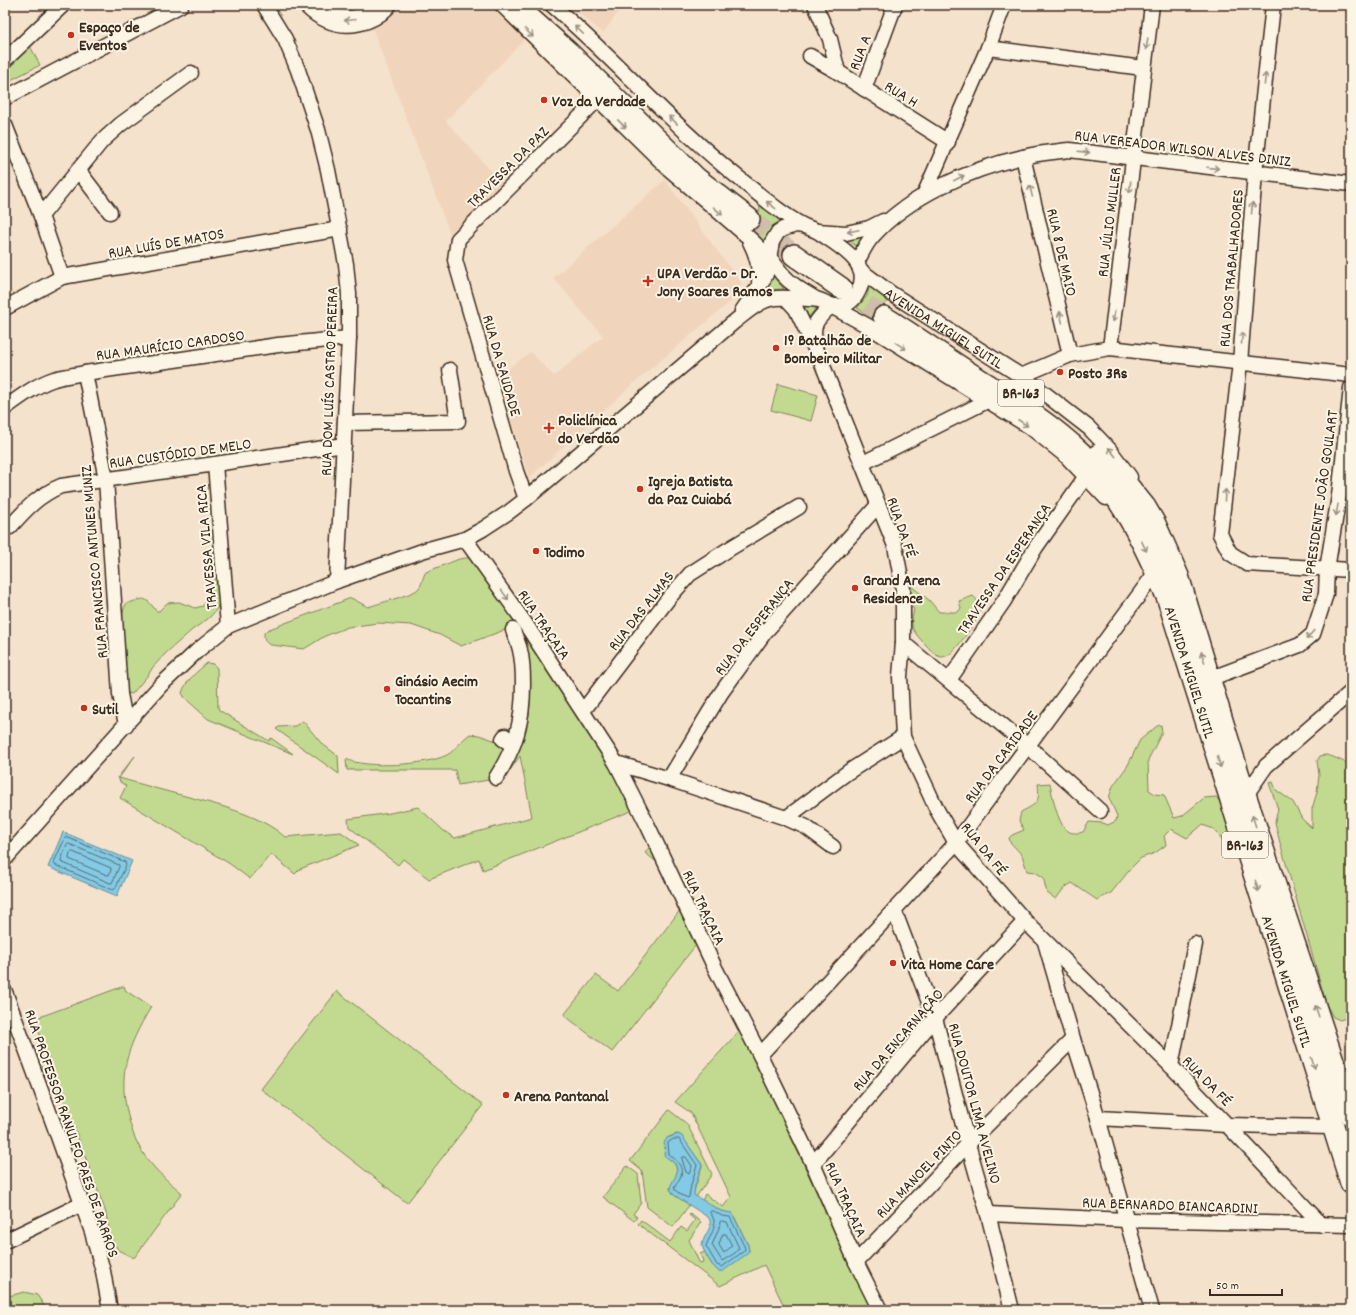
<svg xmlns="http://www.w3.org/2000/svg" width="1356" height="1315" viewBox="0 0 1356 1315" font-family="Dekko,sans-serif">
	<rect width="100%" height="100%" fill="#f5e2cd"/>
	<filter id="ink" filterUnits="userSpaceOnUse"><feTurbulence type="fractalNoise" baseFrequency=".025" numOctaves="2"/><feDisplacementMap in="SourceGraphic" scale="8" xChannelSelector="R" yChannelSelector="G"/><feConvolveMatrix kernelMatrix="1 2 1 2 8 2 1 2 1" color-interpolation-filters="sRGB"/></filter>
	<g filter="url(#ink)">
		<g fill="#f0d5bc">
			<path d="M393,5H493L526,38L446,121L503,184L450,234L371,25Z"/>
			<path d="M569,5H624L603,33Z"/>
			<path d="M665,180L742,284L729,303L640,378L529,478L497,376L531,352L554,376L603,336L553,278Z"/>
		</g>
		<g fill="#c2da90" stroke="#7e8257">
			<path d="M320,5H376L351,16Z"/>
			<path d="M29,44L40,65L5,83V67Z"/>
			<path d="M757,200L784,222L765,244L739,222L756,218L760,209Z"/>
			<path d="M867,234L857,246L842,238Z"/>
			<path d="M772,274L777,281L784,289L771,290L763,293L762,292Z"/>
			<path d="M870,284L890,301C877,306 880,312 881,323L857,308L867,296Z"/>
			<path d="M804,305L817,307L809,317L808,316Z"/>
			<path d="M778,384L818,395L811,421L771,410Z"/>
			<path d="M466,558H470L516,621L513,627L461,646L440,635L411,625L378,623L348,627L325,636L304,649L271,645C265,643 264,640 264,633L267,630L351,598L368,607C377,604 414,594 418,589C423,584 422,577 426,572L459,559Z"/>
			<path d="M215,559L220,599L217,609L209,618L192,630L166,653L153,667L148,675L132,694L126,693C124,670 116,623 126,604C144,598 145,595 156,611H159L167,603L179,602L195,608L203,606L208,598L211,570Z"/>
			<path d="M911,586L929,600L939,612H958L961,608L959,601L973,596C977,599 981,606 980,611C980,617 955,651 950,654C947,656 944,657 941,657C934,656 927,645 922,641C911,629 910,626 914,610L910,603L908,588Z"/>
			<path d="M522,629L613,768L636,809L483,870L479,859L429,879L403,859L398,865L349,827L348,819L390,813L418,807L444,831L455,838L532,817L520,756L506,776H503C511,762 519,747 525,732C535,702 529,660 522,629Z"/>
			<path d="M207,663L213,664L217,668L218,707L219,710L235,720L269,741L271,738L293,754L208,719L185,698L182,693C186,680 197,672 207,663Z"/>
			<path d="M303,721L321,743L338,756L339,774L276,729L279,727L295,726Z"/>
			<path d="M1161,725L1162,732L1148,760L1149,790L1155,794L1164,795L1174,818L1182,816L1204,798L1216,797L1223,805L1233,843L1228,847L1214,829L1202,825L1187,838L1171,829L1164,836L1166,845L1155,853L1141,858L1132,867L1111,893L1097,900L1072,883L1064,888L1056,899L1047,893L1043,877L1035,872L1027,871L1022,855L1010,842L1009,838L1012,835L1024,830L1019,821L1021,812C1037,803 1040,804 1038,784L1050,783C1052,794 1057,824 1068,831C1072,834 1079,833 1083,832L1089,822L1103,823L1108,825L1116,821L1117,816L1109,798L1113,786L1128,765L1140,740L1157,726Z"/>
			<path d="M470,734L479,735L508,745L493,775L489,780L458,785L455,770H347L346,759C366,769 427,765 447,755C456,750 461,740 470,734Z"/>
			<path d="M1325,755C1335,756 1341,762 1351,764V1016L1340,1020L1333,1017L1327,1006L1279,839L1275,822L1278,809L1269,783L1273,782L1276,790L1293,802L1302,819L1312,828V809L1317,792L1319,775L1317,761L1320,756Z"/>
			<path d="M135,756L119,778C144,785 168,792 193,798C224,807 260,815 285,837L341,832L359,845L300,869L295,874L271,854L250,879L230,864L120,798L126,786L120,782L118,777Z"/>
			<path d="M653,842L658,863L645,853Z"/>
			<path d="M681,909L699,941L612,1052L564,1015L596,975L618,991Z"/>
			<path d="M124,986L126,991L151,1007C127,1047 116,1076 130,1123C134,1139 142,1154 153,1166C161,1176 172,1184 182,1193L134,1258L118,1250L111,1238L105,1210L34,1019Z"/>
			<path d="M337,991L483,1105L407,1203L261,1089Z"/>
			<path d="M741,1029L842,1247L873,1310H786L764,1265L720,1286L638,1224L641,1220L670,1242L681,1227L687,1231L695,1220L689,1215L690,1214L701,1222L689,1240L699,1262L702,1263L703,1261L700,1254L705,1252C709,1259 712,1269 721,1271L749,1251L748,1245L733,1214L721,1211L702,1201L705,1194L723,1207L731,1197L691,1113L675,1102Z"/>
			<path d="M669,1110L687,1124L712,1174L696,1197L693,1194L702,1166L701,1163L680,1135L676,1134L667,1138C658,1163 676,1155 677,1172C678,1178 671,1183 670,1189L674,1195L690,1204L673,1227L647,1207L642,1171L630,1161Z"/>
			<path d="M627,1166L638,1174L641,1203L633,1214L637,1217L634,1221L603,1197Z"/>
			<path d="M24,1292L37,1295L47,1310H5V1297Z"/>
		</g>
		<g fill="#83cae5" stroke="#668a95">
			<path d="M63,832L132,861L117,896L48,867Z"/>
			<path d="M678,1134L682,1136L702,1165L695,1186L694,1195L721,1211L732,1213L748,1245L749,1251L747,1254L723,1271C720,1271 719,1272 717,1270C713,1268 702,1249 702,1245C703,1235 714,1228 709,1218L674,1195L670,1189C671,1180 681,1174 675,1164C672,1160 667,1159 664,1155L665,1147L664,1143L667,1138Z"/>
		</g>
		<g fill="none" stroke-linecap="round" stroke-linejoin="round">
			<g stroke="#586a6e" stroke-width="1">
				<path d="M66,837L125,862L126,865L115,889L113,890L55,865L54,863Z"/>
				<path d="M69,844L119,865V867L112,883H110L61,862V860L67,845Z"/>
				<path d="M73,852L111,868V870L109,875H107L69,859V858L70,853Z"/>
				<path d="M674,1139H679L697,1165L691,1185L689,1197L688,1198L681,1195L674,1189C675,1185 678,1182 680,1178C685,1167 676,1160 669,1154L668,1143Z"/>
				<path d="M683,1157H686L692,1166L689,1174L686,1172L682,1159Z"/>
				<path d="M711,1211H713L722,1216L730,1217L745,1248L744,1251L722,1267L717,1265L706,1246C710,1235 720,1224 710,1213Z"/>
				<path d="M722,1221L727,1222L739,1248L735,1253L722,1261L712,1245L719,1228L720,1222Z"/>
				<path d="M723,1234H726L732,1246L724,1253L719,1245Z"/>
			</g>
			<g stroke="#d0bdaa" stroke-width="21" stroke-dasharray="21 10" stroke-linecap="butt">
				<path d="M749,219L794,255"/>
				<path d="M841,288L884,317"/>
			</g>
			<defs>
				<g id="minor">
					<path d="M264,5L285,39L298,70L318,130L328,170L346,264L349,294V338L337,581"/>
					<path d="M502,5L669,169L747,236L770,258L782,274L789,281L801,290L816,299"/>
					<path d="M552,5C617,61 673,126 740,179C761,196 780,213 804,226"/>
					<path d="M815,5L830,39L838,72"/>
					<path d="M1273,5L1255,173L1240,363L1220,534L1230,553L1247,564L1351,570"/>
					<path d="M988,48L1143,68"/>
					<path d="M810,56L838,72L948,142"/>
					<path d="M5,60L63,5"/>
					<path d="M864,89L895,5"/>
					<path d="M5,98L181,5"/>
					<path d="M5,125L41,216L62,277"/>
					<path d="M1023,157L1070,355"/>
					<path d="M78,170L110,212"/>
					<path d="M924,195L988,48L1004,5"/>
					<path d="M41,216L102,141L121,124L191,73"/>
					<path d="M750,242C757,255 760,269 759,284"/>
					<path d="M857,262C862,253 866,243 873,236C908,196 973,168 1023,157C1038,153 1054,152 1069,150L1351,184"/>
					<path id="s1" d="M860,270L892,294L1021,376L1044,393L1089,428L1109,449L1130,477"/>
					<path d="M786,298L796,309L821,361L895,546L903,589V643L900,676L903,737L937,810L956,843L1025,921L1171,1066L1322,1225"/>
					<path d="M831,306L868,326L1030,427L1066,456L1106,498"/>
					<path d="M5,308L62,277L340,229"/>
					<path d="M742,311L762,282L766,274L772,242L778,232L783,229L796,225L804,226L817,231L846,233L869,228L883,221"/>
					<path d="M816,343C810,325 818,318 831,306"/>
					<path d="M1110,348L1152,5"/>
					<path d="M85,373L106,479L120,694L126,725"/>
					<path d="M1021,376L1070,355L1110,348L1351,375"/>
					<path d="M5,408C20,397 36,385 54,379C64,376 75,375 85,373L278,345L349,338"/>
					<path d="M345,423L458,421L450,370"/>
					<path d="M863,463L989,400"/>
					<path d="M215,464L228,626"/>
					<path d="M526,499L516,471L455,260L458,239L597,100"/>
					<path d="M10,527C26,509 39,495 61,486L215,464L344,445"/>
					<path d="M465,539L525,623L616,763L648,826L715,968L760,1055L813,1164L856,1262L880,1310"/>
					<path d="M903,643L1029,747L1100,811"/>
					<path d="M1209,679L1300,645L1313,634L1326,594L1327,569L1339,496L1351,388"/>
					<path d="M949,680L1004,601L1036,547L1086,476"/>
					<path d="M583,711L668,599L690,574L729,549L799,507"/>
					<path d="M505,736L503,739L513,745"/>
					<path d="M616,763L669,779L786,818L806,827L833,847"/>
					<path d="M496,778C516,746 523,722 523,684C523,673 523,662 520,650C519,644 515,637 513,630"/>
					<path d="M669,779L721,693L765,632L878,505"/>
					<path d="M1246,795L1266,766L1351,692"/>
					<path d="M786,818L848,772L903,737"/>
					<path d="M5,859L160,686L197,651L228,626L337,581L425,550L465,539L483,529L509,512L526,499L734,322C746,313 760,299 776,298C784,297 811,299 819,300C826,302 831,307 839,306C848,305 854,300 858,292C874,263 837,245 817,231"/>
					<path d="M894,910L935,1018L968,1144L988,1214L1012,1310"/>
					<path d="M1045,942L1073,1039L1098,1118L1152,1310"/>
					<path d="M5,992L55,1128L92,1232L103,1271L110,1310"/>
					<path d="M760,1055L956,843L1156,572"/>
					<path d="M1171,1066L1195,944"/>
					<path d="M1098,1118L1227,1125L1333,1127"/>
					<path d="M813,1164L935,1018L1025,921"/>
					<path d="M988,1214L1127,1220L1351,1225"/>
					<path d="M5,1241L82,1204"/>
					<path d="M856,1262L968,1144L1073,1039"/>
				</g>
				<g id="highway">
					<path d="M310,5C315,10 321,14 328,17C347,26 371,20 385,5"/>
					<path d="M515,5L568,52L696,178L749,219"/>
					<path d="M794,255L841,288"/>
					<path id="s2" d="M884,317C919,339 953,363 988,385C1021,406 1053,426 1081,453C1121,494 1146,547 1168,599L1351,1183"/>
					<path d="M1098,455L1124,481L1145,507L1155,524L1178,576L1239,776L1351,1115"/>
				</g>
			</defs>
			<use href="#minor" stroke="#3b2a1e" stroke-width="17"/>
			<use href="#highway" stroke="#3b2a1e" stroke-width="24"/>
			<use href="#minor" stroke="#fcf5e5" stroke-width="14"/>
			<use href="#highway" stroke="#fcf5e5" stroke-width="21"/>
		</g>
		<defs><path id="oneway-shaft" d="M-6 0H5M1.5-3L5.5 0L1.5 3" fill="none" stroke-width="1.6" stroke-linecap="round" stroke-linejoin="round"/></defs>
		<g stroke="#9c9082">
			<use href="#oneway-shaft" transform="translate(350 20) rotate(175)"/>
			<use href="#oneway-shaft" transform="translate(579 30) rotate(-136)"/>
			<use href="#oneway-shaft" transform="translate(529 33) rotate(45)"/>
			<use href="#oneway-shaft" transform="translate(1147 44) rotate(98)"/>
			<use href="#oneway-shaft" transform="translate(1265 79) rotate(-84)"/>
			<use href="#oneway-shaft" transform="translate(673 120) rotate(-136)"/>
			<use href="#oneway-shaft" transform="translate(622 124) rotate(44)"/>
			<use href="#oneway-shaft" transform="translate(1084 152) rotate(7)"/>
			<use href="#oneway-shaft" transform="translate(1213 168) rotate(7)"/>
			<use href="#oneway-shaft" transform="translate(959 178) rotate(-27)"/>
			<use href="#oneway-shaft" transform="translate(1130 187) rotate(97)"/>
			<use href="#oneway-shaft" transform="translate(1031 191) rotate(-103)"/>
			<use href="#oneway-shaft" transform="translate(771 205) rotate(-142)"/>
			<use href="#oneway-shaft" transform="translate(1252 208) rotate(-85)"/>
			<use href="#oneway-shaft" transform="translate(718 211) rotate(41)"/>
			<use href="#oneway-shaft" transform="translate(853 231) rotate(168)"/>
			<use href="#oneway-shaft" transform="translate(1114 316) rotate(97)"/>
			<use href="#oneway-shaft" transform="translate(1061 317) rotate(-103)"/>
			<use href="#oneway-shaft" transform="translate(1242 338) rotate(-85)"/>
			<use href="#oneway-shaft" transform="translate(901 346) rotate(32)"/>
			<use href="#oneway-shaft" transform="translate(1023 423) rotate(33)"/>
			<use href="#oneway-shaft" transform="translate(1112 452) rotate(-129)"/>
			<use href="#oneway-shaft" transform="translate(1225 495) rotate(-84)"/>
			<use href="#oneway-shaft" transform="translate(1337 510) rotate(100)"/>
			<use href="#oneway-shaft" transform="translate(1144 546) rotate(64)"/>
			<use href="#oneway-shaft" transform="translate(505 595) rotate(55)"/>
			<use href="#oneway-shaft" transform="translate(1310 635) rotate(131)"/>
			<use href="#oneway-shaft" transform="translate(1203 657) rotate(-107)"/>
			<use href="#oneway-shaft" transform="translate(1219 762) rotate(73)"/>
			<use href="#oneway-shaft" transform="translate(1254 821) rotate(-108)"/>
			<use href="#oneway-shaft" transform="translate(1257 886) rotate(73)"/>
			<use href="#oneway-shaft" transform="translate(1317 1011) rotate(-108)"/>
			<use href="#oneway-shaft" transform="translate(1313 1063) rotate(73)"/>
		</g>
	</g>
	<g fill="#c8321e" stroke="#fcf5e5" stroke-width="1.5">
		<circle cx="71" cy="35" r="4"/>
		<circle cx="544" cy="100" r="4"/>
		<path d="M646 275h4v4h4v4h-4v4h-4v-4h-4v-4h4z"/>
		<circle cx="776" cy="348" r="4"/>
		<circle cx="1060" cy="372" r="4"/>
		<path d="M547 422h4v4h4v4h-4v4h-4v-4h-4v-4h4z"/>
		<circle cx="640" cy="489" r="4"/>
		<circle cx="536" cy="551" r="4"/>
		<circle cx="855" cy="588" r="4"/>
		<circle cx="387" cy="689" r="4"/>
		<circle cx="84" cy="708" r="4"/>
		<circle cx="893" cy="963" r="4"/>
		<circle cx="506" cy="1095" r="4"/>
	</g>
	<g text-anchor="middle" stroke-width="4" stroke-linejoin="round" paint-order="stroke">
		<g fill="#fcf5e5" stroke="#75675a" stroke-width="1">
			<rect x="998" y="380" width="46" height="26" rx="3"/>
			<rect x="1222" y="832" width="46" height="26" rx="3"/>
		</g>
		<g font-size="15" font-weight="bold" fill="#3b2a1e">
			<text x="1021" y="398">BR-163</text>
			<text x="1245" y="850">BR-163</text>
		</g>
		<g font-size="16" font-weight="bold" fill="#3b2a1e" stroke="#fcf5e5" text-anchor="start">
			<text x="79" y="32">Espaço de<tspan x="79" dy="18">Eventos</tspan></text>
			<text x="552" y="106">Voz da Verdade</text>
			<text x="657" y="278">UPA Verdão - Dr.<tspan x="657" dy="18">Jony Soares Ramos</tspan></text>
			<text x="784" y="345">1º Batalhão de<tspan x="784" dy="18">Bombeiro Militar</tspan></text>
			<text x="1068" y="378">Posto 3Rs</text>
			<text x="558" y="425">Policlínica<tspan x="558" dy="18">do Verdão</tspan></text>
			<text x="648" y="486">Igreja Batista<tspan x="648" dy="18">da Paz Cuiabá</tspan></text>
			<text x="544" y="557">Todimo</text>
			<text x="863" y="585">Grand Arena<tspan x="863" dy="18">Residence</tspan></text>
			<text x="395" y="686">Ginásio Aecim<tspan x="395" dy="18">Tocantins</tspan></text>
			<text x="92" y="714">Sutil</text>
			<text x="901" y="969">Vita Home Care</text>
			<text x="514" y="1101">Arena Pantanal</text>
		</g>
		<g font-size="16" fill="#3b2a1e" stroke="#fcf5e5">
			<text transform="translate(859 52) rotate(-69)" y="6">RUA A</text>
			<text transform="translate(902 93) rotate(32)" y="6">RUA H</text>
			<text transform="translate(1183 147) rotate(7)" y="6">RUA VEREADOR WILSON ALVES DINIZ</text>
			<text transform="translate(507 166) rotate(-45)" y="6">TRAVESSA DA PAZ</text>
			<text transform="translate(1108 222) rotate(-83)" y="6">RUA JÚLIO MULLER</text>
			<text transform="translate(166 242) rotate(-10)" y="6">RUA LUÍS DE MATOS</text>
			<text transform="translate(1063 252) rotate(77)" y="6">RUA 8 DE MAIO</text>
			<text transform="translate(1230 268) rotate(-85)" y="6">RUA DOS TRABALHADORES</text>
			<text dy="6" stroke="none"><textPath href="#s1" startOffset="102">AVENIDA MIGUEL SUTIL</textPath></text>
			<text transform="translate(170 344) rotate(-8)" y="6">RUA MAURÍCIO CARDOSO</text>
			<text transform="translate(503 365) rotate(74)" y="6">RUA DA SAUDADE</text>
			<text transform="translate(328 381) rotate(-88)" y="6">RUA DOM LUÍS CASTRO PEREIRA</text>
			<text transform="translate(180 452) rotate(-8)" y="6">RUA CUSTÓDIO DE MELO</text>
			<text transform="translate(1318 506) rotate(-82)" y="6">RUA PRESIDENTE JOÃO GOULART</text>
			<text transform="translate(903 527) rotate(71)" y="6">RUA DA FÉ</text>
			<text transform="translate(205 547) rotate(-95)" y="6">TRAVESSA VILA RICA</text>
			<text transform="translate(93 562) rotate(-95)" y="6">RUA FRANCISCO ANTUNES MUNIZ</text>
			<text transform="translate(1003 568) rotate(-56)" y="6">TRAVESSA DA ESPERANÇA</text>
			<text transform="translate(640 610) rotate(-52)" y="6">RUA DAS ALMAS</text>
			<text transform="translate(545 624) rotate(56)" y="6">RUA TRAÇAIA</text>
			<text transform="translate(753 626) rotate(-52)" y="6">RUA DA ESPERANÇA</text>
			<text dy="6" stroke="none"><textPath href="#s2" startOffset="487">AVENIDA MIGUEL SUTIL</textPath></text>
			<text transform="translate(1000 756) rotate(-53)" y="6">RUA DA CARIDADE</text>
			<text transform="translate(985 848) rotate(51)" y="6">RUA DA FÉ</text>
			<text transform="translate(705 907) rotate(65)" y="6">RUA TRAÇAIA</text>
			<text dy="6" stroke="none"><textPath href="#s2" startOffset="811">AVENIDA MIGUEL SUTIL</textPath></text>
			<text transform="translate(897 1039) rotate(-49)" y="6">RUA DA ENCARNAÇÃO</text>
			<text transform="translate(1208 1080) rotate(46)" y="6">RUA DA FÉ</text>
			<text transform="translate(976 1103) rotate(75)" y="6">RUA DOUTOR LIMA AVELINO</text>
			<text transform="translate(73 1133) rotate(71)" y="6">RUA PROFESSOR RANULFO PAES DE BARROS</text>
			<text transform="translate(918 1173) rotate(-46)" y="6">RUA MANOEL PINTO</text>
			<text transform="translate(847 1199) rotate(66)" y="6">RUA TRAÇAIA</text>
			<text transform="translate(1170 1204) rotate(2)" y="6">RUA BERNARDO BIANCARDINI</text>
		</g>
	</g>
	<rect width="1356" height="1315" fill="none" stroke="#fcf5e5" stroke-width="20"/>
	<rect x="10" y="10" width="1336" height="1295" fill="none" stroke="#3b2a1e" stroke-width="1.5" filter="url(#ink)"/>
	<path d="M1210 1289v6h72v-6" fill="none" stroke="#3b2a1e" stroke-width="2"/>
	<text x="1216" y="1289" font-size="12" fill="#3b2a1e" stroke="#fcf5e5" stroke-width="3" paint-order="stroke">50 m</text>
</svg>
